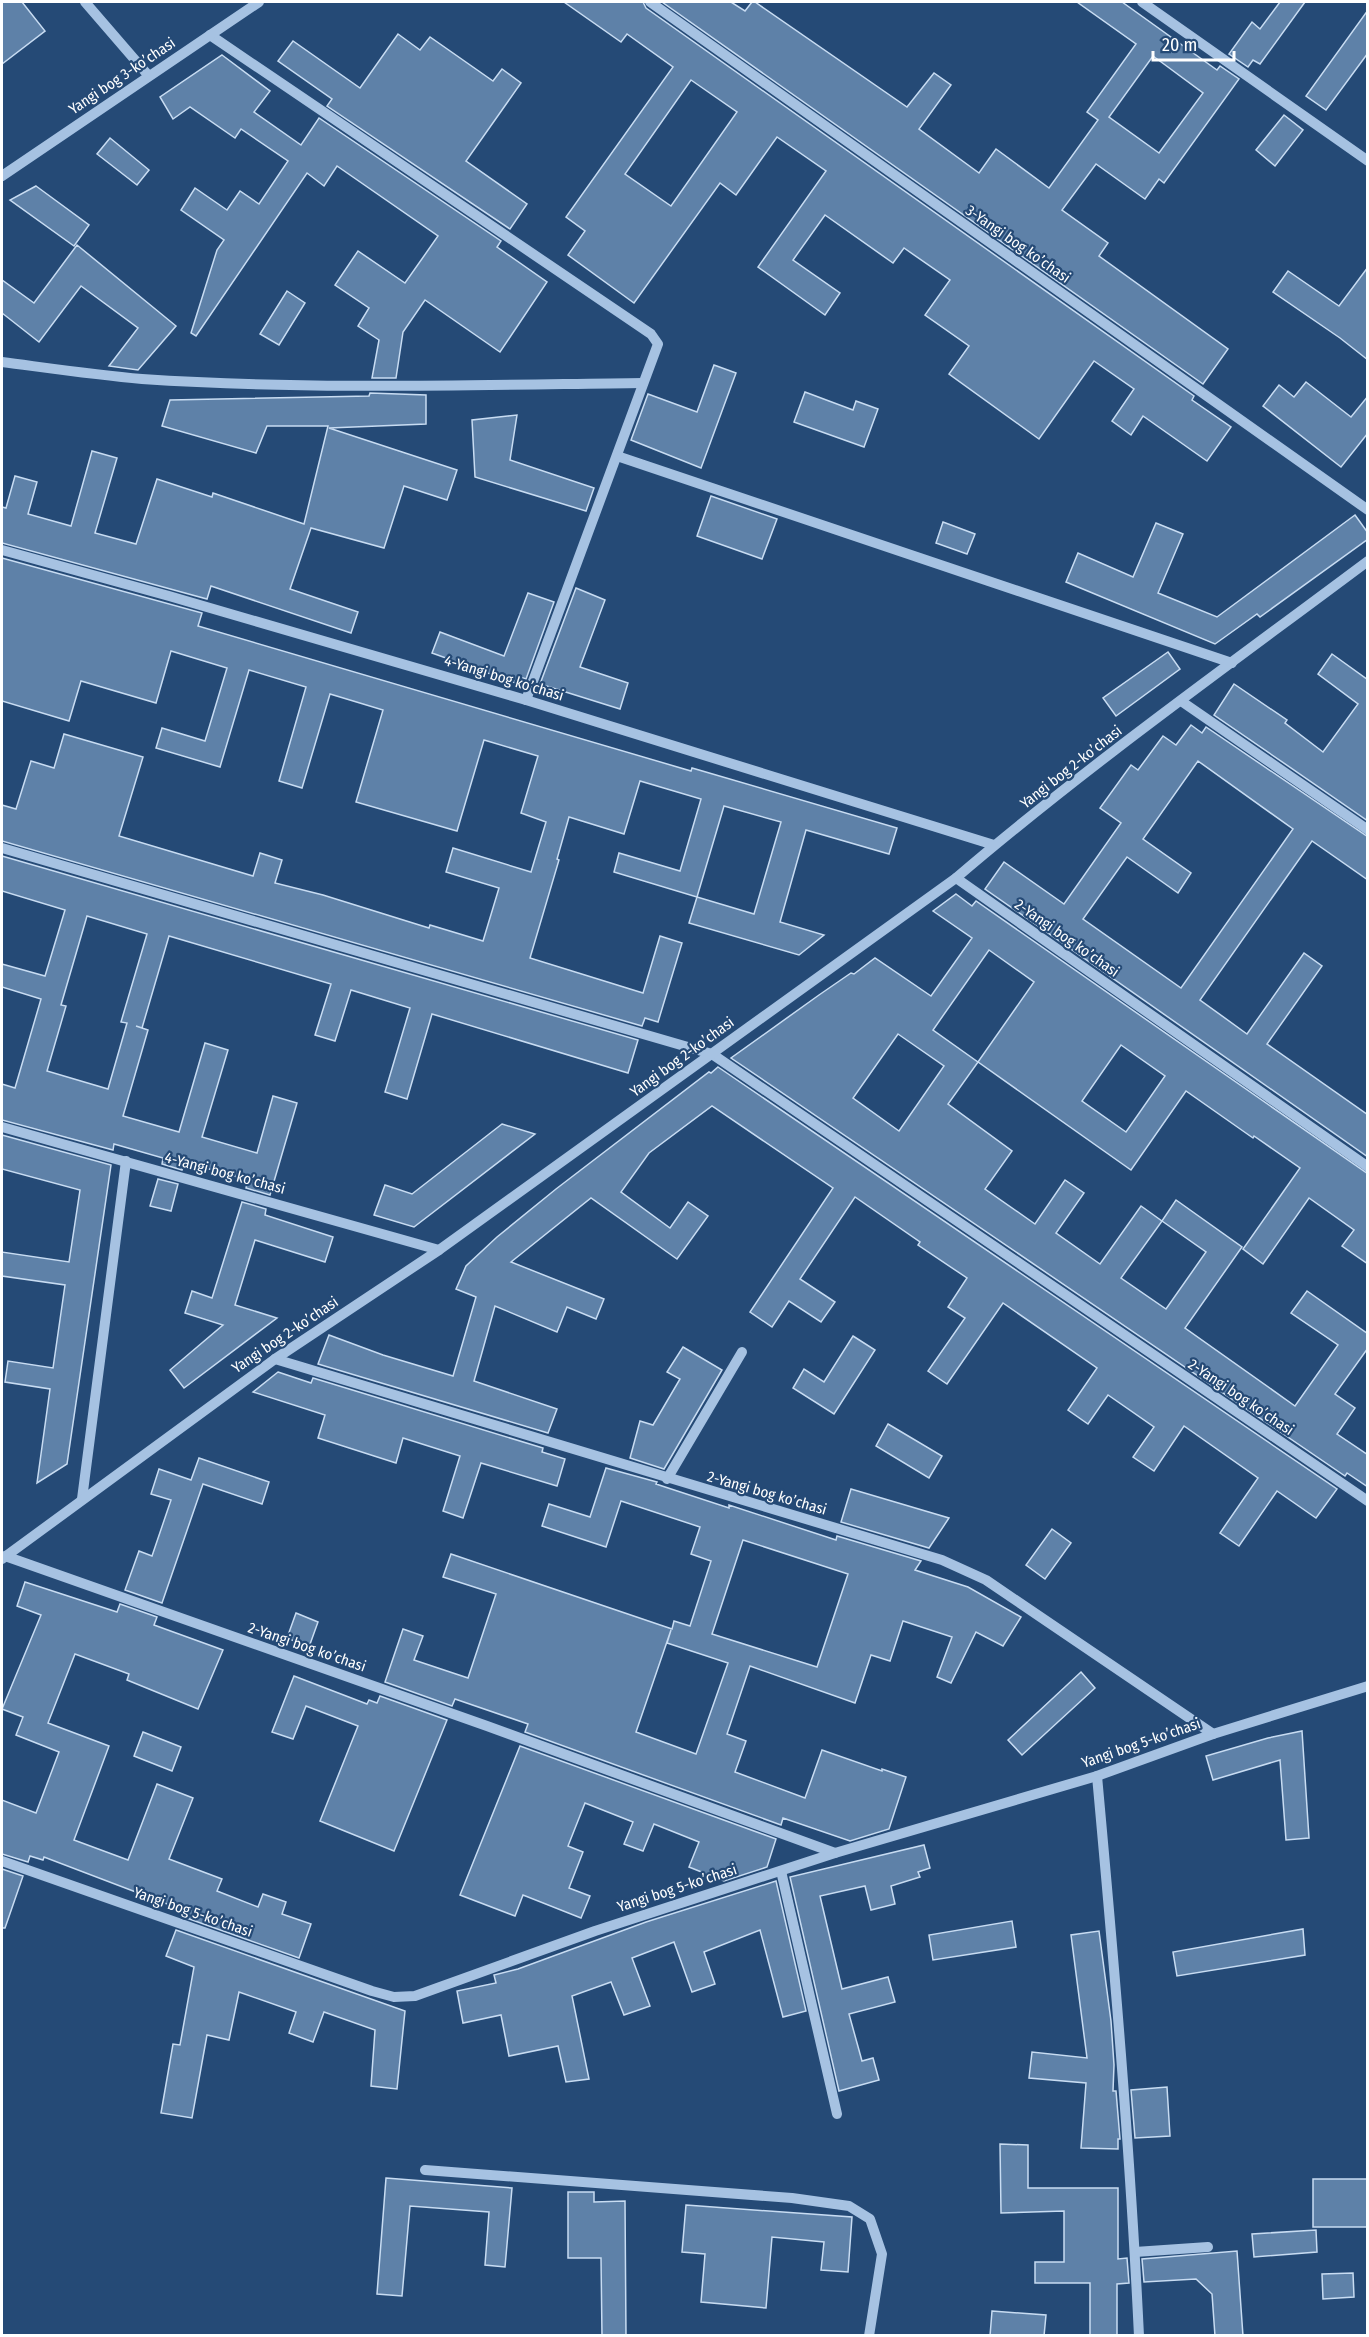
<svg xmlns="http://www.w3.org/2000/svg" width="1369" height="2337" viewBox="0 0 1369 2337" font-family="'Fira Sans Condensed',sans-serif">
	<rect width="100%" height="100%" fill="#254a76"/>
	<g fill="#5e81a8" stroke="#c8dcf2" stroke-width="1.5" fill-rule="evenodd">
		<path d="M2,2H22L45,31L2,64Z"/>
		<path d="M564,2H643L646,8L1194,396L1192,400L1231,427L1207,461L1143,416L1131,435L1112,421L1134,389L1094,361L1039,439L949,374L969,346L925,315L950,280L904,248L893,263L825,215L793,260L840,293L825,315L758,267L826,171L777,137L736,195L720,183L634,303L568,255L585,231L566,217L673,67L627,34L621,42ZM691,80L737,112L671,206L625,174Z"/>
		<path d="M662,2H731L745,11L752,2H755L907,107L934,73L951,85L919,129L979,173L996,149L1049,188L1098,120L1087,112L1136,44L1077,2H1122L1217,70L1220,66L1239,79L1164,183L1159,179L1145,199L1096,164L1062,210L1108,243L1099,256L1228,349L1203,384ZM1153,56L1203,93L1159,153L1109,117Z"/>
		<path d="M1280,2H1305L1260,64L1253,60L1248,67L1229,54L1252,22L1260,29Z"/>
		<path d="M1368,10V53L1326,110L1306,96Z"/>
		<path d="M398,34L420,50L430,37L493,81L502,69L521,83L466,161L527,204L510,229L327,106L332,99L278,61L293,41L360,88Z"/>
		<path d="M222,55L270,91L254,112L301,145L319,118L501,241L497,247L547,282L500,352L425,300L403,332L396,378H372L379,340L358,326L369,308L335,285L358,251L405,283L438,236L337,166L324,186L307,173L196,336L191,333L217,250L224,240L181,210L195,188L227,210L240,191L259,204L288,161L241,129L235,138L190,107L173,119L160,97Z"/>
		<path d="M1284,115L1303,130L1275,166L1256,150Z"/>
		<path d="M110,138L149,170L137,185L97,154Z"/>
		<path d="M36,186L89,225L74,246L10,200Z"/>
		<path d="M77,245L176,326L138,370L109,366L138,328L81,286L39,342L2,313V280L34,303Z"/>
		<path d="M1368,267V360L1340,338L1273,292L1288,271L1339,306Z"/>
		<path d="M287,291L305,303L279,345L260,334Z"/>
		<path d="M714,365L736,373L701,468L631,440L648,394L697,412Z"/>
		<path d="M1306,382L1351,417L1368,396V433L1341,467L1263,406L1279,385L1294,397Z"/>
		<path d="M805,392L853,410L856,401L878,409L864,447L794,422Z"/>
		<path d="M370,393L426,395V424L329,428L457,470L447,500L404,486L384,548L311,528L290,589L358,612L351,633L211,586L207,599L2,543V507L6,508L15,476L37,482L28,514L71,526L92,451L117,458L95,533L136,544L157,479L212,497L213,493L304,524L328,426H267L256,453L162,426L170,400L369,396Z"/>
		<path d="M517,415L510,460L594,488L586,511L475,477L472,420Z"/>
		<path d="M711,496L777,519L762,559L697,536Z"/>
		<path d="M1355,515L1368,533V539L1260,617L1257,614L1215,644L1066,582L1078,553L1133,577L1156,523L1183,534L1158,593L1217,617Z"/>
		<path d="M943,522L975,534L967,554L936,543Z"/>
		<path d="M2,558L202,613L198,626L691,771L692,768L897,828L889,854L806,830L780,922L824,935L799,955L689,923L697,897L614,872L619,853L680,871L701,799L640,781L624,834L569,817L557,859L559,860L530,958L643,993L660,936L682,943L658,1022L645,1018L642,1026L2,841V805L16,809L31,761L54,768L64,734L143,757L119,836L253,876L260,853L282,860L275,883L323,895L429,928L430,925L483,941L499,888L446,872L453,848L531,872L546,822L521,813L538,756L484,740L457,831L356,802L383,710L330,694L302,788L279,781L306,687L249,670L220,767L156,748L162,728L205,741L227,668L171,651L156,703L81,681L69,721L2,701ZM724,806L781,822L754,914L697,897Z"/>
		<path d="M576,588L605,600L580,667L628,683L620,709L540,684Z"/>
		<path d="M528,593L554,602L526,679L523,678L521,685L432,653L440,632L504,656Z"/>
		<path d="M1168,652L1180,669L1116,716L1103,698Z"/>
		<path d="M1332,654L1368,680V821L1214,715L1234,684L1287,720L1285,723L1323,752L1358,704L1318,674Z"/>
		<path d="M1191,725L1202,733L1206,727L1368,837V880L1312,841L1200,1000L1247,1034L1304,953L1322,966L1267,1044L1368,1115V1157L985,889L1004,862L1064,904L1121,823L1100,808L1131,765L1138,770L1163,736L1176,745ZM1198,761L1293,829L1181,988L1083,919L1127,857L1178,893L1191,873L1143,839Z"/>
		<path d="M2,856L638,1040L628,1073L432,1014L407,1099L385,1092L410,1008L351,990L335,1041L315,1035L331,984L169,936L142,1028L136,1026L148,1030L123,1116L179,1132L205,1043L228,1050L202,1137L257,1153L273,1096L297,1103L270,1195L246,1188L248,1180L195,1165L194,1167L184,1164L182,1170L162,1164L163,1158L114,1144L113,1150L2,1120V1084L15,1088L41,999L2,987V964L45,976L65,910L2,891ZM87,916L147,934L121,1022L127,1023L108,1089L47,1071L66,1006L61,1005Z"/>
		<path d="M956,894L972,906L976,901L1368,1174V1264L1342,1246L1354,1230L1309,1198L1263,1264L1243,1249L1300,1168L1254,1136L1253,1138L1186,1091L1131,1170L978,1062L948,1104L1012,1151L985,1189L1035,1224L1065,1180L1084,1193L1056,1233L1100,1264L1141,1206L1162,1221L1176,1200L1242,1247L1185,1328L1295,1406L1338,1345L1291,1313L1307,1291L1368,1334V1348L1335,1394L1355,1408L1337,1434L1368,1455V1487L1347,1473L1345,1476L731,1058L819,995L851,973L854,974L875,958L931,996L972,938L933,911ZM989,950L1034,982L978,1062L933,1030ZM898,1034L944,1066L899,1131L853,1098ZM1121,1045L1165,1076L1126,1132L1082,1101ZM1162,1221L1206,1252L1166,1309L1121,1278Z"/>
		<path d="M718,1067L1337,1489L1316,1518L1277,1491L1239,1546L1220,1533L1258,1478L1184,1426L1154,1471L1133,1457L1154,1427L1108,1395L1088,1424L1068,1410L1097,1368L1003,1303L947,1384L928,1371L965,1318L948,1307L967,1278L918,1245L920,1242L855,1197L800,1279L835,1302L821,1322L789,1301L772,1327L750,1312L833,1188L712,1106L649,1153L621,1192L670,1228L688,1202L708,1216L677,1259L591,1198L511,1262L604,1299L596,1319L567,1307L557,1332L495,1306L474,1381L557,1409L548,1433L318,1364L329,1335L383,1355L453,1376L476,1297L456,1289L466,1266L497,1237L556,1189L709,1072L711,1073Z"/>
		<path d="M502,1124L535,1134L414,1227L374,1215L385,1185L412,1194Z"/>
		<path d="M2,1135L111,1165L67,1464L37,1483L50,1389L5,1382L8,1361L53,1368L65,1285L2,1276V1252L69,1262L80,1190L2,1169Z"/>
		<path d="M158,1179L178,1184L171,1211L150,1206Z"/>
		<path d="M242,1202L266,1209L265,1215L333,1237L325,1262L255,1240L235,1305L277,1318L184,1388L170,1370L223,1325L185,1313L192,1291L212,1298Z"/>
		<path d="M853,1336L875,1350L834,1414L793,1388L804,1369L824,1382Z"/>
		<path d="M683,1347L722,1370L664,1469L630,1458L640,1421L653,1425L680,1379L667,1372Z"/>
		<path d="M278,1372L311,1383L313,1378L543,1448L542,1452L565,1459L557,1486L481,1463L463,1518L443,1511L460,1456L403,1438L396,1463L318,1438L325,1415L253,1392Z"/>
		<path d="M888,1424L942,1456L929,1478L876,1446Z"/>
		<path d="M199,1458L269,1482L262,1504L203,1484L162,1603L125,1590L139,1551L152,1556L171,1500L151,1494L159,1469L191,1480Z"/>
		<path d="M606,1468L657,1482L656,1484L729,1508V1505L836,1540L837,1536L921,1561L915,1570L968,1587L1021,1617L1003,1646L976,1632L951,1683L937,1677L952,1637L903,1621L890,1661L871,1655L855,1703L750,1666L727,1734L746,1741L735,1772L805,1798L822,1750L882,1771V1769L906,1777L889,1829L850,1841L783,1818L781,1825L525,1732L528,1724L455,1699L452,1706L385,1682L403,1629L423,1636L414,1660L468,1678L496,1594L443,1577L451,1554L672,1629L674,1621L690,1626L711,1561L691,1554L700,1527L621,1501L606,1547L542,1526L549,1504L590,1517ZM743,1540L848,1574L817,1667L712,1634ZM671,1630L667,1643L728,1663L696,1754L636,1732Z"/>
		<path d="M851,1489L949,1518L929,1548L841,1522Z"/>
		<path d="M1052,1529L1071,1543L1045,1579L1026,1565Z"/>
		<path d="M25,1582L117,1612L120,1604L157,1617L154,1625L223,1650L198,1709L127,1680L129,1674L75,1654L48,1723L109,1746L74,1840L128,1860L157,1784L193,1798L169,1859L222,1879L217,1891L258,1907L263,1894L286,1902L282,1914L311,1924L299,1958L181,1916L183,1910L44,1857L43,1860L30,1856L28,1862L2,1854V1800L36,1813L59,1752L16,1735L23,1717L2,1709L41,1615L17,1606Z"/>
		<path d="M296,1613L318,1622L309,1647L287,1638Z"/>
		<path d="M1081,1672L1095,1688L1022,1755L1008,1740Z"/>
		<path d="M294,1676L367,1704L369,1700L377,1703L380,1696L447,1720L394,1851L320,1821L358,1726L306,1706L293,1739L272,1732Z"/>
		<path d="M1302,1731L1309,1838L1286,1840L1280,1760L1213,1780L1206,1756L1268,1738Z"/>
		<path d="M143,1732L181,1747L172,1771L134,1756Z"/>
		<path d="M520,1746L776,1839L767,1867L724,1881L689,1867L699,1842L654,1824L643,1851L624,1844L633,1822L585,1803L568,1846L583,1852L569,1888L590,1896L581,1918L523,1895L515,1916L460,1895Z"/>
		<path d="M924,1845L930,1868L918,1872L920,1877L891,1886L895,1904L871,1910L865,1886L820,1896L842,1989L888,1977L895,2002L849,2014L862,2061L873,2058L879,2080L839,2091L790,1877Z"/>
		<path d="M2,1869L23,1876L5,1928H2Z"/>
		<path d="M776,1881L806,2011L783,2017L760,1930L704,1952L715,1984L692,1992L674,1942L632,1958L650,2006L624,2015L611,1982L572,1996L589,2079L566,2082L558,2046L509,2056L501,2015L463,2023L457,1991L496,1983L494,1975L518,1969L646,1922Z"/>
		<path d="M1012,1921L1016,1947L933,1960L929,1935Z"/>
		<path d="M1303,1929L1305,1955L1177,1976L1173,1952Z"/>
		<path d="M176,1930L405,2011L397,2089L371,2086L375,2030L324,2012L313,2042L289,2033L296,2012L239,1992L229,2040L207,2035L192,2118L161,2113L173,2044L180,2045L194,1967L166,1956Z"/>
		<path d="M1099,1931L1111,2021L1114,2065L1113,2091H1116L1120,2139H1118V2149L1081,2148L1086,2083L1029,2078L1032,2052L1087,2058L1071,1935Z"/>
		<path d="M1167,2087L1170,2136L1135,2138L1131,2090Z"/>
		<path d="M1000,2144L1028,2145V2188H1118V2259L1127,2258L1129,2283L1117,2284V2336H1090V2283H1035V2262H1064V2211L1001,2213Z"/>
		<path d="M386,2178L512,2188L505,2267L485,2265L489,2212L410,2206L402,2296L377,2294Z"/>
		<rect x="1313" y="2179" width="55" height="48"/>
		<path d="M568,2192H594V2202L625,2201L626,2336H602L601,2258H568Z"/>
		<path d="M686,2205L852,2217L848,2272L821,2270L824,2242L772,2237L766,2308L701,2302L705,2254L682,2252Z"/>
		<path d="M1316,2230L1317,2252L1254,2257L1252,2234Z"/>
		<path d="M1237,2251L1243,2336H1215L1212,2294L1196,2279L1144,2282L1142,2259Z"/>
		<path d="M1353,2273L1354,2297L1323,2299L1322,2274Z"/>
		<path d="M992,2311L1046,2315L1044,2336H990Z"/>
	</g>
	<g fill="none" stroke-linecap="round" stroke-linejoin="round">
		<g stroke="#a6c2e2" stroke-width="10">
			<path d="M85,2L148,75"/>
			<path d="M650,2L1368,510"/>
			<path d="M1142,2L1368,161"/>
			<path d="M210,35L651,334L658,344L526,700"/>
			<path d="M2,176L259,2"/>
			<path d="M2,362C48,368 95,375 142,379C308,390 476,385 643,383"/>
			<path d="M617,456L1232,663"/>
			<path d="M2,550L169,596L526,700L994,845"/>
			<path d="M1181,701L1368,830"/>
			<path d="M2,848L712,1054L1368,1501"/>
			<path d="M956,878L1368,1167"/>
			<path d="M2,1127L439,1250"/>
			<path d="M275,1359L942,1560L986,1580L1213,1734"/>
			<path d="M667,1479L742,1352"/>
			<path d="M82,1499L126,1161"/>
			<path d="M5,1556L487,1726L835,1853"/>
			<path d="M2,1559L275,1359L439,1250L956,878C1087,766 1229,665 1368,561"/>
			<path d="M1097,1776C1114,1962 1130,2148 1139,2336"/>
			<path d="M2,1861L372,1991L394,1997L415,1996L595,1931L835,1853L1097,1776L1213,1734L1368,1686"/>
			<path d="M781,1871L837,2114"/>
			<path d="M425,2170L792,2198L849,2206L870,2219L882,2254L869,2336"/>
			<path d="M1135,2252L1208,2247"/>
		</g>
	</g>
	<g text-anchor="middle" stroke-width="4.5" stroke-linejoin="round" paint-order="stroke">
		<g font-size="15" fill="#fff" stroke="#254a76">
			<text transform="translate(122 76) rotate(-34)" y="5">Yangi bog 3-koʼchasi</text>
			<text transform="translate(1018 244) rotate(35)" y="5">3-Yangi bog koʼchasi</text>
			<text transform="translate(504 678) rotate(17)" y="5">4-Yangi bog koʼchasi</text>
			<text transform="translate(1071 767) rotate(-38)" y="5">Yangi bog 2-koʼchasi</text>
			<text transform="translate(1067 938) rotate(35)" y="5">2-Yangi bog koʼchasi</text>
			<text transform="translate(682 1057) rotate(-36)" y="5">Yangi bog 2-koʼchasi</text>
			<text transform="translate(225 1173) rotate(15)" y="5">4-Yangi bog koʼchasi</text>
			<text transform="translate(285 1335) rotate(-34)" y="5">Yangi bog 2-koʼchasi</text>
			<text transform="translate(1241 1397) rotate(34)" y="5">2-Yangi bog koʼchasi</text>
			<text transform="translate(767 1493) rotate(16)" y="5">2-Yangi bog koʼchasi</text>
			<text transform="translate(307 1647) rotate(19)" y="5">2-Yangi bog koʼchasi</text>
			<text transform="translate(1141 1743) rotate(-19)" y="5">Yangi bog 5-koʼchasi</text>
			<text transform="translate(677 1888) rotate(-18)" y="5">Yangi bog 5-koʼchasi</text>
			<text transform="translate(193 1912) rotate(19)" y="5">Yangi bog 5-koʼchasi</text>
		</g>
	</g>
	<rect width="1369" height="2337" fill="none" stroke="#ffffff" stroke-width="6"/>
	<path d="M1153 51v9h81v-9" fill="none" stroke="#ffffff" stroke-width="3"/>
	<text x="1162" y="51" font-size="18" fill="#ffffff" stroke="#254a76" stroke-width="4.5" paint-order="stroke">20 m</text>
</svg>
